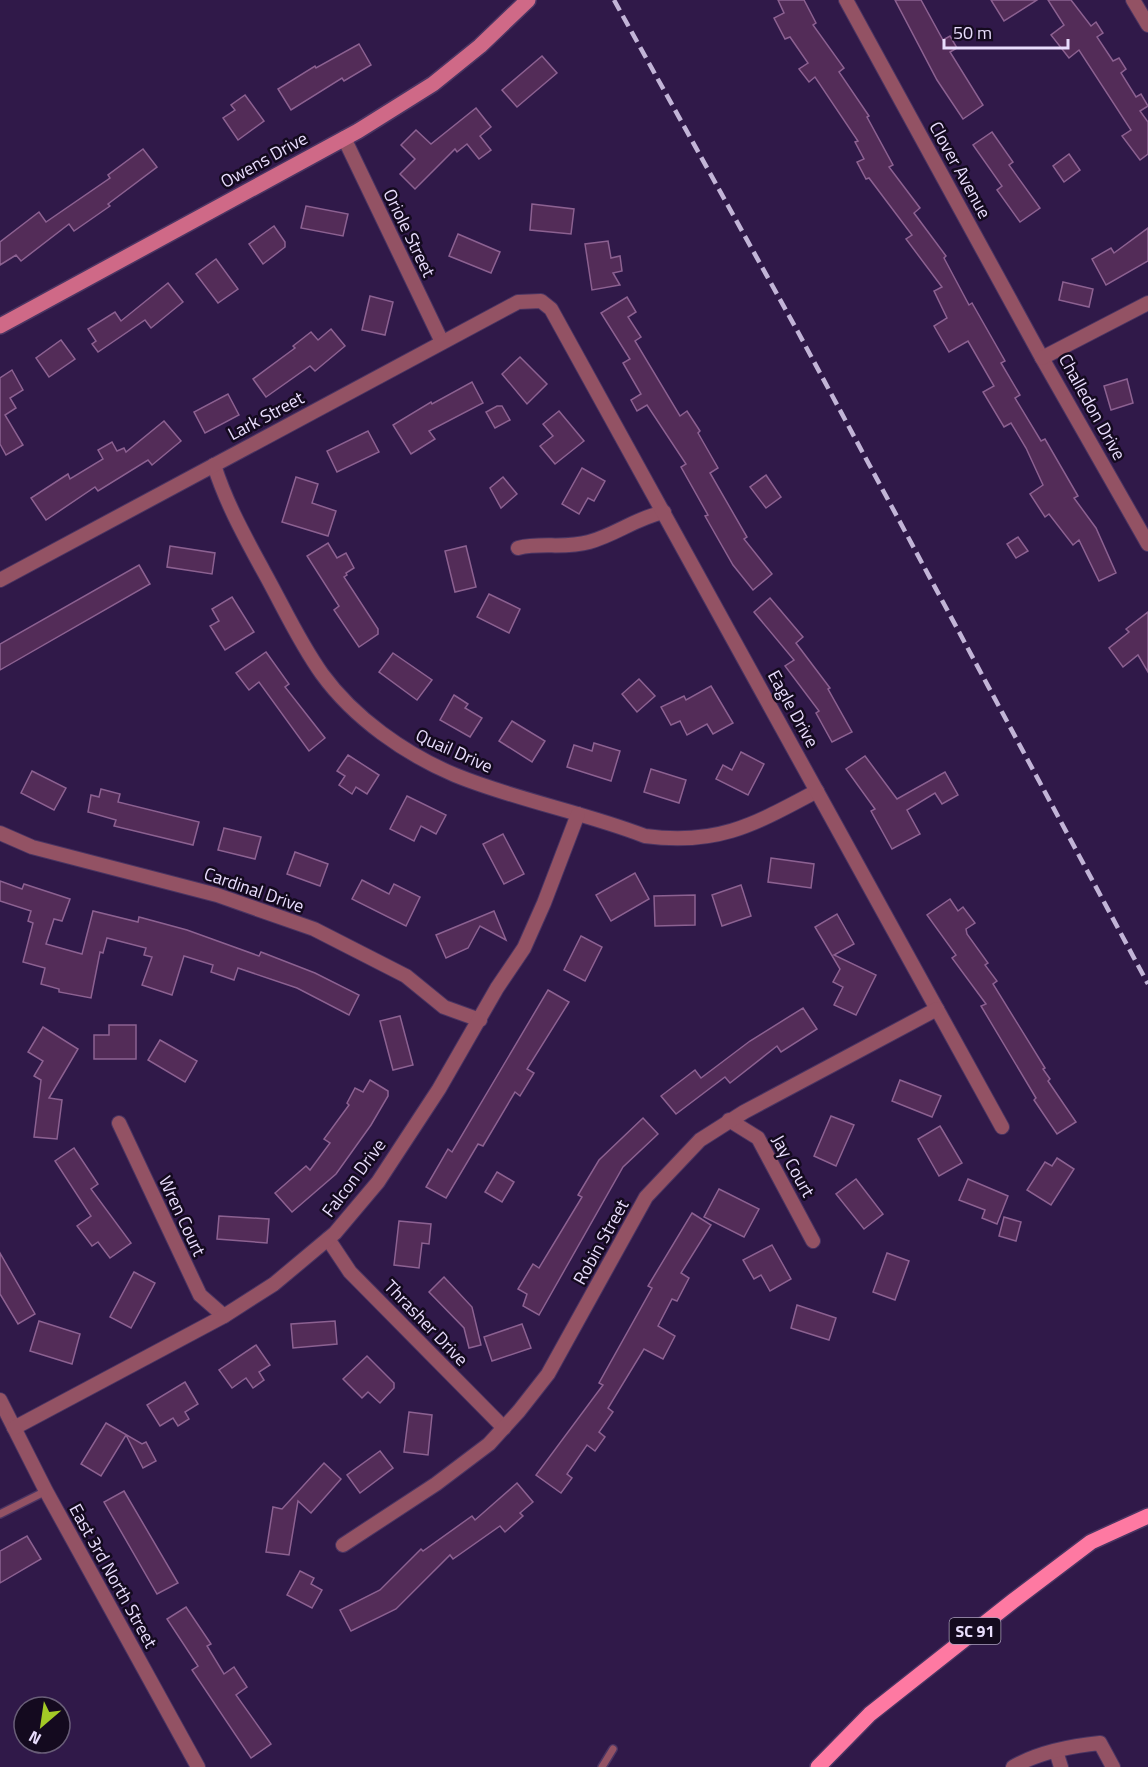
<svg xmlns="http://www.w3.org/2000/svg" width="1148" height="1767" viewBox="0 0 1148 1767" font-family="'Titillium Web',sans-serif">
	<rect width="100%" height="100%" fill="#301949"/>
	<g fill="#532c58" stroke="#8c6191" stroke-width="1.5">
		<path d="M778,0H804L816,23L813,25L844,68L839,72L869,116L867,117L893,165L889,167L920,208L914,213L946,256L944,258L969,305L972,303L1005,361L1001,363L1020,395L1015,398L1041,441L1045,439L1078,496L1074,498L1096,528L1116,573L1099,581L1079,540L1073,545L1049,514L1045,517L1030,494L1043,485L1026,448L1011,423L1004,427L983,392L994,386L968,341L949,352L934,326L947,318L934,291L942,287L906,239L912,235L869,178L866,179L857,162L864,159L855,142L858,141L815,77L809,82L799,69L808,63L790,37L785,39L774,18L784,13Z"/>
		<path d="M895,0H921L943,40L950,36L957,48L950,52L983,105L963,119L937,80Z"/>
		<path d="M991,0H1037L1004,21Z"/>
		<path d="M1048,0H1071L1091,26L1096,22L1103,33L1097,37L1113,61L1119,58L1126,69L1121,73L1136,97L1141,94L1148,106L1140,111L1148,122V154L1140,160L1122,136L1131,130L1079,50L1069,58L1051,35L1064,25Z"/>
		<path d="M359,44L371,65L344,81L342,78L291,110L278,89L315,66L316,68Z"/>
		<path d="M542,56L557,73L517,107L502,90Z"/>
		<path d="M245,95L264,121L238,140L223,118L235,110L231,105Z"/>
		<path d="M476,108L491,127L480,136L491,150L479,159L467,144L457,152L455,149L415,189L400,174L415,159L401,145L416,130L431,144Z"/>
		<path d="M992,132L1013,162L1009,165L1040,208L1020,222L997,190L1002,186L973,145Z"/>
		<path d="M143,149L157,167L108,204L110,206L74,231L69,224L21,261L16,255L0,265V242L39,212L46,222L110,178L108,175Z"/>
		<path d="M1069,154L1080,170L1064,182L1053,166Z"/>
		<path d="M532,204L574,209L571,234L530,230Z"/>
		<path d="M306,206L348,214L343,236L301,228Z"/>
		<path d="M274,226L285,242V247L263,264L249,244Z"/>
		<path d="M1148,228V261L1106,285L1092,259L1111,248L1114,253Z"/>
		<path d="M458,234L500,252L491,273L449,256Z"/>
		<path d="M608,241L611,258L620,256L622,271L613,273L620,285L592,290L585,244Z"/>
		<path d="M216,259L238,289L218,303L196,274Z"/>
		<path d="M1063,282L1093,289L1089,307L1059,300Z"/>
		<path d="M168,283L183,302L151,328L145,320L98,352L92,344L96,341L88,329L115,312L121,321Z"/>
		<path d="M370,296L393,302L385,335L362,330Z"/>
		<path d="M627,297L636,312L628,317L641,337L635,341L680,416L687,411L700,431L698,433L718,468L710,473L747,537L744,539L772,574L753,590L733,565L705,516L708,515L681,467L686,464L647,405L637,411L631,400L641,394L623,363L630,359L601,313Z"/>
		<path d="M331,329L345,346L315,371L310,366L266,397L253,379L295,348L293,346L311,332L318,340Z"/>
		<path d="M61,340L75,359L49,377L36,358Z"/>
		<path d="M520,357L547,384L527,404L502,374Z"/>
		<path d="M12,370L23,390L10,398L16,408L5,415L23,445L6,455L0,444V378Z"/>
		<path d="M1127,379L1133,403L1111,410L1104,386Z"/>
		<path d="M472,382L483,403L429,431L435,439L411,454L393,425L431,402L432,404Z"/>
		<path d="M228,394L239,415L205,433L194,412Z"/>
		<path d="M497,406H502L510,420L495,428L486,412Z"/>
		<path d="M559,411L584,441L555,464L540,446L553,436L543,424Z"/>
		<path d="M164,421L181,441L152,465L148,460L98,491L95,487L46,520L31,498L68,474L70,479L103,459L98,450L112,442L117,451L124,448L126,452Z"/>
		<path d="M368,431L379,452L337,472L327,451Z"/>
		<path d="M582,468L605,481L594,501L588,498L579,514L562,504Z"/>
		<path d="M766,475L781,497L766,508L750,487Z"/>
		<path d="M296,477L318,484L312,503L336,511L328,536L282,522Z"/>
		<path d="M503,477L517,494L501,508L490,488Z"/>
		<path d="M1018,537L1028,551L1016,558L1007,544Z"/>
		<path d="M328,543L337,558L346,553L354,568L346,573L347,575L344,577L378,629V634L359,647L334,610L339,606L307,556Z"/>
		<path d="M170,546L215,553L212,574L167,567Z"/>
		<path d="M466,546L476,587L455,592L445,551Z"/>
		<path d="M139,565L150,584L0,670V644Z"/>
		<path d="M489,594L520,609L509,633L477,617Z"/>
		<path d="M232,597L254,632L225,650L210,626L219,621L212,609Z"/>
		<path d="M770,598L803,637L796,643L830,688L828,689L852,732L832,742L816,713L819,711L785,666L794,660L754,612Z"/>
		<path d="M1148,612V672L1138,655L1123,667L1109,648L1129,632L1126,629Z"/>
		<path d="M266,652L289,684L285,687L325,738L309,751L259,682L249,690L236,673Z"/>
		<path d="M393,653L432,680L417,700L379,672Z"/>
		<path d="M639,679L655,696L637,712L622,694Z"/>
		<path d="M711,686L733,723L713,734L707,724L687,735L680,721L671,725L661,707L684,696L686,700Z"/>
		<path d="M454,695L468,704L465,708L482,718L470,737L440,720Z"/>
		<path d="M512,721L545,741L532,762L499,741Z"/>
		<path d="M594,743L620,751L611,781L567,767L574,745L592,751Z"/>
		<path d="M741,752L764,764L748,795L716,779L723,765L732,770Z"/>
		<path d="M348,755L379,775L367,794L356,787L352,794L339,785L345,776L337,771Z"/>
		<path d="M865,756L897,799L945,772L958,795L942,804L935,793L907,810L920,834L892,849L871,811L875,809L846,769Z"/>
		<path d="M651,769L686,780L679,803L644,792Z"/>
		<path d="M32,771L66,788L54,810L21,793Z"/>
		<path d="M101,789L120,794L118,802L199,822L193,845L114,826L116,820L88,812L91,795L99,797Z"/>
		<path d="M407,796L446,815L436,834L421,826L414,841L390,829Z"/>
		<path d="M224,828L261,837L255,859L218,850Z"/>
		<path d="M503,834L524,874L504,884L483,844Z"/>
		<path d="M295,852L328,864L320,886L287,874Z"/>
		<path d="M771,858L814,864L811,888L768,882Z"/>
		<path d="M635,873L649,899L611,921L596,895Z"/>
		<path d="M362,880L389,894L394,884L420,897L406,926L352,899Z"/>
		<path d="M0,881L22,889L24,884L70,899L62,921L54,919L46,944L82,954L93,911L138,922L139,917L187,930L259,956L261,952L315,973L359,995L349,1015L297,988L238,968L234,980L211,972L213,965L184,956L172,995L142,985L152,957L144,955L146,948L107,938L103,953L100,952L91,998L59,992V989L41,984L45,968L23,962L33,923L28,921L31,911L0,901Z"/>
		<path d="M741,885L751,916L722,926L712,895Z"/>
		<path d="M695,895V925L655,926L654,896Z"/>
		<path d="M950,899L958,911L963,907L975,923L966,929L967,934L988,963L985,965L997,981L993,984L1045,1068L1043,1069L1050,1079L1048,1081L1076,1122L1057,1134L1034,1100L1036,1098L981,1006L986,1004L952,958L956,955L927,915Z"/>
		<path d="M494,911L506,940L480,926L468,948L446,958L436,935Z"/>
		<path d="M837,914L854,944L834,955L876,975L856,1015L834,1005L843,987L833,982L840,969L815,927Z"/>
		<path d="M581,936L602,947L585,981L564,970Z"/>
		<path d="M548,990L569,1002L527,1069L534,1073L520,1096L515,1092L483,1146L478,1144L446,1198L426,1187L448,1149L452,1152Z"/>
		<path d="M803,1008L817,1029L781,1052L777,1046L730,1083L725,1077L676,1114L661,1096L695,1070L701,1078L750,1041Z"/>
		<path d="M400,1016L413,1065L393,1070L380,1021Z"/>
		<path d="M109,1025H136V1059H94V1035H109Z"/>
		<path d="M43,1027L78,1049L49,1098L62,1100L57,1139L34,1137L41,1080L34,1076L43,1061L28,1052Z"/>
		<path d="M160,1040L197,1061L185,1082L148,1060Z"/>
		<path d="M370,1080L388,1091V1096L371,1125L336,1174L292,1212L275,1193L306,1166L310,1170L330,1143L324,1139L349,1105L347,1103L355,1088L363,1092Z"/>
		<path d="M900,1080L941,1096L932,1117L892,1101Z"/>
		<path d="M831,1116L854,1125L836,1166L814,1156Z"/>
		<path d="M643,1118L658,1134L623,1167L539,1315L523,1306L527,1294L518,1289L533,1264L539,1268L582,1197L578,1195L599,1160Z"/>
		<path d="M940,1126L962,1163L939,1176L918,1139Z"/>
		<path d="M74,1148L98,1184L91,1189L131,1243L110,1258L98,1242L92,1246L77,1226L91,1216L55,1161Z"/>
		<path d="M1057,1158L1074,1169L1051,1205L1027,1190L1045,1162L1052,1166Z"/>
		<path d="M497,1172L514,1182L502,1202L485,1192Z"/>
		<path d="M856,1179L883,1214L864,1229L836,1194Z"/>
		<path d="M968,1179L1008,1196L997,1224L982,1218L985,1210L959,1200Z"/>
		<path d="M719,1189L759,1209L744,1237L704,1217Z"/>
		<path d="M692,1213L711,1225L681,1273L689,1278L677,1301L672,1299L658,1326L675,1336L663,1359L644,1349L608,1408L613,1412L599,1432L605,1437L595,1451L587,1445L567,1474L572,1478L561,1493L536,1475L603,1385L599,1383L652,1288L648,1286Z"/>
		<path d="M219,1216L269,1219L267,1243L217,1239Z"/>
		<path d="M1004,1217L1021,1222L1016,1241L999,1236Z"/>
		<path d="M399,1221L431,1224L429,1244L422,1243L419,1268L394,1265Z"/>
		<path d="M772,1245L791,1279L770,1291L761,1275L754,1279L743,1260Z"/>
		<path d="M0,1253L35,1314L18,1324L0,1294Z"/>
		<path d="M887,1253L909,1261L895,1300L873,1292Z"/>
		<path d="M134,1272L155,1283L131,1328L110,1317Z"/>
		<path d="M444,1277L472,1307L481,1345L469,1348L464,1328L429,1292Z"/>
		<path d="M797,1305L836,1318L829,1340L791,1328Z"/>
		<path d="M39,1321L80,1334L72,1364L30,1351Z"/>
		<path d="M335,1321L337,1344L293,1348L291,1324Z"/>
		<path d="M522,1324L531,1348L492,1361L484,1337Z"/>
		<path d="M256,1345L270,1365L259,1372L264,1380L253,1388L246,1378L232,1388L219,1370Z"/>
		<path d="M367,1356L394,1383V1388L380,1403L368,1392L362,1398L343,1379Z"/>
		<path d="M185,1382L198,1404L185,1412L189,1419L178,1426L173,1418L160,1426L147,1405Z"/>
		<path d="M409,1412L432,1415L428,1455L404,1452Z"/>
		<path d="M106,1423L142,1444L146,1442L156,1461L143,1468L126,1435L101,1476L81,1464Z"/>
		<path d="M380,1451L393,1468L360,1493L347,1475Z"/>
		<path d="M324,1463L341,1479L311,1513L298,1501L289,1555L266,1552L273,1507L282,1509Z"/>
		<path d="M517,1483L533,1502L520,1513L523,1516L505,1532L500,1526L453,1559L450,1555L396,1609L351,1631L340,1610L380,1590L421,1549L423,1551L472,1516L475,1520Z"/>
		<path d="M124,1491L178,1583L157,1594L104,1502Z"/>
		<path d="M27,1536L41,1559L0,1583V1551Z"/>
		<path d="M300,1571L314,1578L311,1584L322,1590L312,1608L287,1595Z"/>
		<path d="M186,1607L211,1644L207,1646L224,1674L234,1667L247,1687L236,1695L271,1744L251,1758L192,1670L198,1666L167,1619Z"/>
	</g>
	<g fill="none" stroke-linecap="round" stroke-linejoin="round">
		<defs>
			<g id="lane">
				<path d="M0,1514L46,1491"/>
				<path d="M602,1767L613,1749"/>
			</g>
			<g id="street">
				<path d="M846,0L1042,358L1148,544"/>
				<path d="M1133,0L1148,25"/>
				<path d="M344,138L442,342"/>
				<path d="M1042,358L1148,303"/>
				<path d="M214,465C226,503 245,537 264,572C283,606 299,642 322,674C354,718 405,754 455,775C516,800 583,812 645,836C718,846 755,824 817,791"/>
				<path d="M518,548C541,542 565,549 589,542C615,535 636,518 664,512"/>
				<path d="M0,580L518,302L541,301L551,309L1002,1127"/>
				<path d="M0,833L32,847L217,895L314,929L406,976L444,1007L480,1020"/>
				<path d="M729,1120L758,1138L813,1241"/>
				<path d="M119,1123L200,1295L224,1316"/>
				<path d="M328,1239L350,1272L504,1428"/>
				<path d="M0,1400L46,1491L198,1767"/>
				<path d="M14,1428L224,1316L274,1284L335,1233L378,1182L439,1089L497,988L524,948L544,903L578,814"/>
				<path d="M343,1545L436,1484L489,1444L519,1411L548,1374L646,1197L700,1140L744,1112L937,1009"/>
				<path d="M1056,1751L1061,1767"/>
				<path d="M1013,1767C1039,1752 1070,1746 1100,1743L1113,1767"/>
			</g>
			<path id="secondary" d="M0,326L358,131L433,84L480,46L528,0"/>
			<path id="primary" d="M818,1767L870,1714L1013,1601L1091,1542L1148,1516"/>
		</defs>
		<use href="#lane" stroke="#4a3462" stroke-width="10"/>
		<use href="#street" stroke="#4a3462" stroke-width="16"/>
		<use href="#secondary" stroke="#4a3462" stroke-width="18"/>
		<use href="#primary" stroke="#4a3462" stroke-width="18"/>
		<use href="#lane" stroke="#935264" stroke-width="7"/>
		<use href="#street" stroke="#935264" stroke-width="14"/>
		<use href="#secondary" stroke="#cf6987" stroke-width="15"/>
		<use href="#primary" stroke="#fe79a2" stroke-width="15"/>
		<path stroke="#c2b4d7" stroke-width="4.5" stroke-dasharray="12 6" stroke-linecap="butt" d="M614,0L798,332L1148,984"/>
	</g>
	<g text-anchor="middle" stroke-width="5" stroke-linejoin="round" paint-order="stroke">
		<rect fill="#140a1f" stroke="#a99eba" stroke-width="1.5" x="949.5" y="1618" width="51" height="26" rx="4.5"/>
		<g font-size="16" font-weight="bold" fill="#e9ddfd">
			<text x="975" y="1637">SC 91</text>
		</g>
		<g font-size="18" fill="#e9ddfd" stroke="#140a1f">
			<text transform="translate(264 160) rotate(-29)" y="6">Owens Drive</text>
			<text transform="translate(960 170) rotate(61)" y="6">Clover Avenue</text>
			<text transform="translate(409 233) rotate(64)" y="6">Oriole Street</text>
			<text transform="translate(1092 407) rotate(61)" y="6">Challedon Drive</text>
			<text transform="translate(266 416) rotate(-28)" y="6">Lark Street</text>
			<text transform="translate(793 709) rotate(61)" y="6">Eagle Drive</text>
			<text transform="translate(454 751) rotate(24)" y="6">Quail Drive</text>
			<text transform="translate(254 890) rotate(19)" y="6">Cardinal Drive</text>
			<text transform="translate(793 1166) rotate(61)" y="6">Jay Court</text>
			<text transform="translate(354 1178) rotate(-53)" y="6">Falcon Drive</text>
			<text transform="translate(182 1216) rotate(65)" y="6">Wren Court</text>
			<text transform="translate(601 1242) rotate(-61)" y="6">Robin Street</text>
			<text transform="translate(426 1323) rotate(46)" y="6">Thrasher Drive</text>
			<text transform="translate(113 1576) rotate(61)" y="6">East 3rd North Street</text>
		</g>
	</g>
	<g transform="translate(42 1725) rotate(209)"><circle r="28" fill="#140a1f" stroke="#695e78" stroke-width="1.5"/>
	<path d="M0-4.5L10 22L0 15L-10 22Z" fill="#a3c926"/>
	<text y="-9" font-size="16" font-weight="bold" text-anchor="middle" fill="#e9ddfd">N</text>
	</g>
	<path d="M944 39v9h124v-9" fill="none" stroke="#e9ddfd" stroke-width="3"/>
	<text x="953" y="39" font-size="18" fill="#e9ddfd" stroke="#140a1f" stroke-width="4.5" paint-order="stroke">50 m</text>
</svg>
